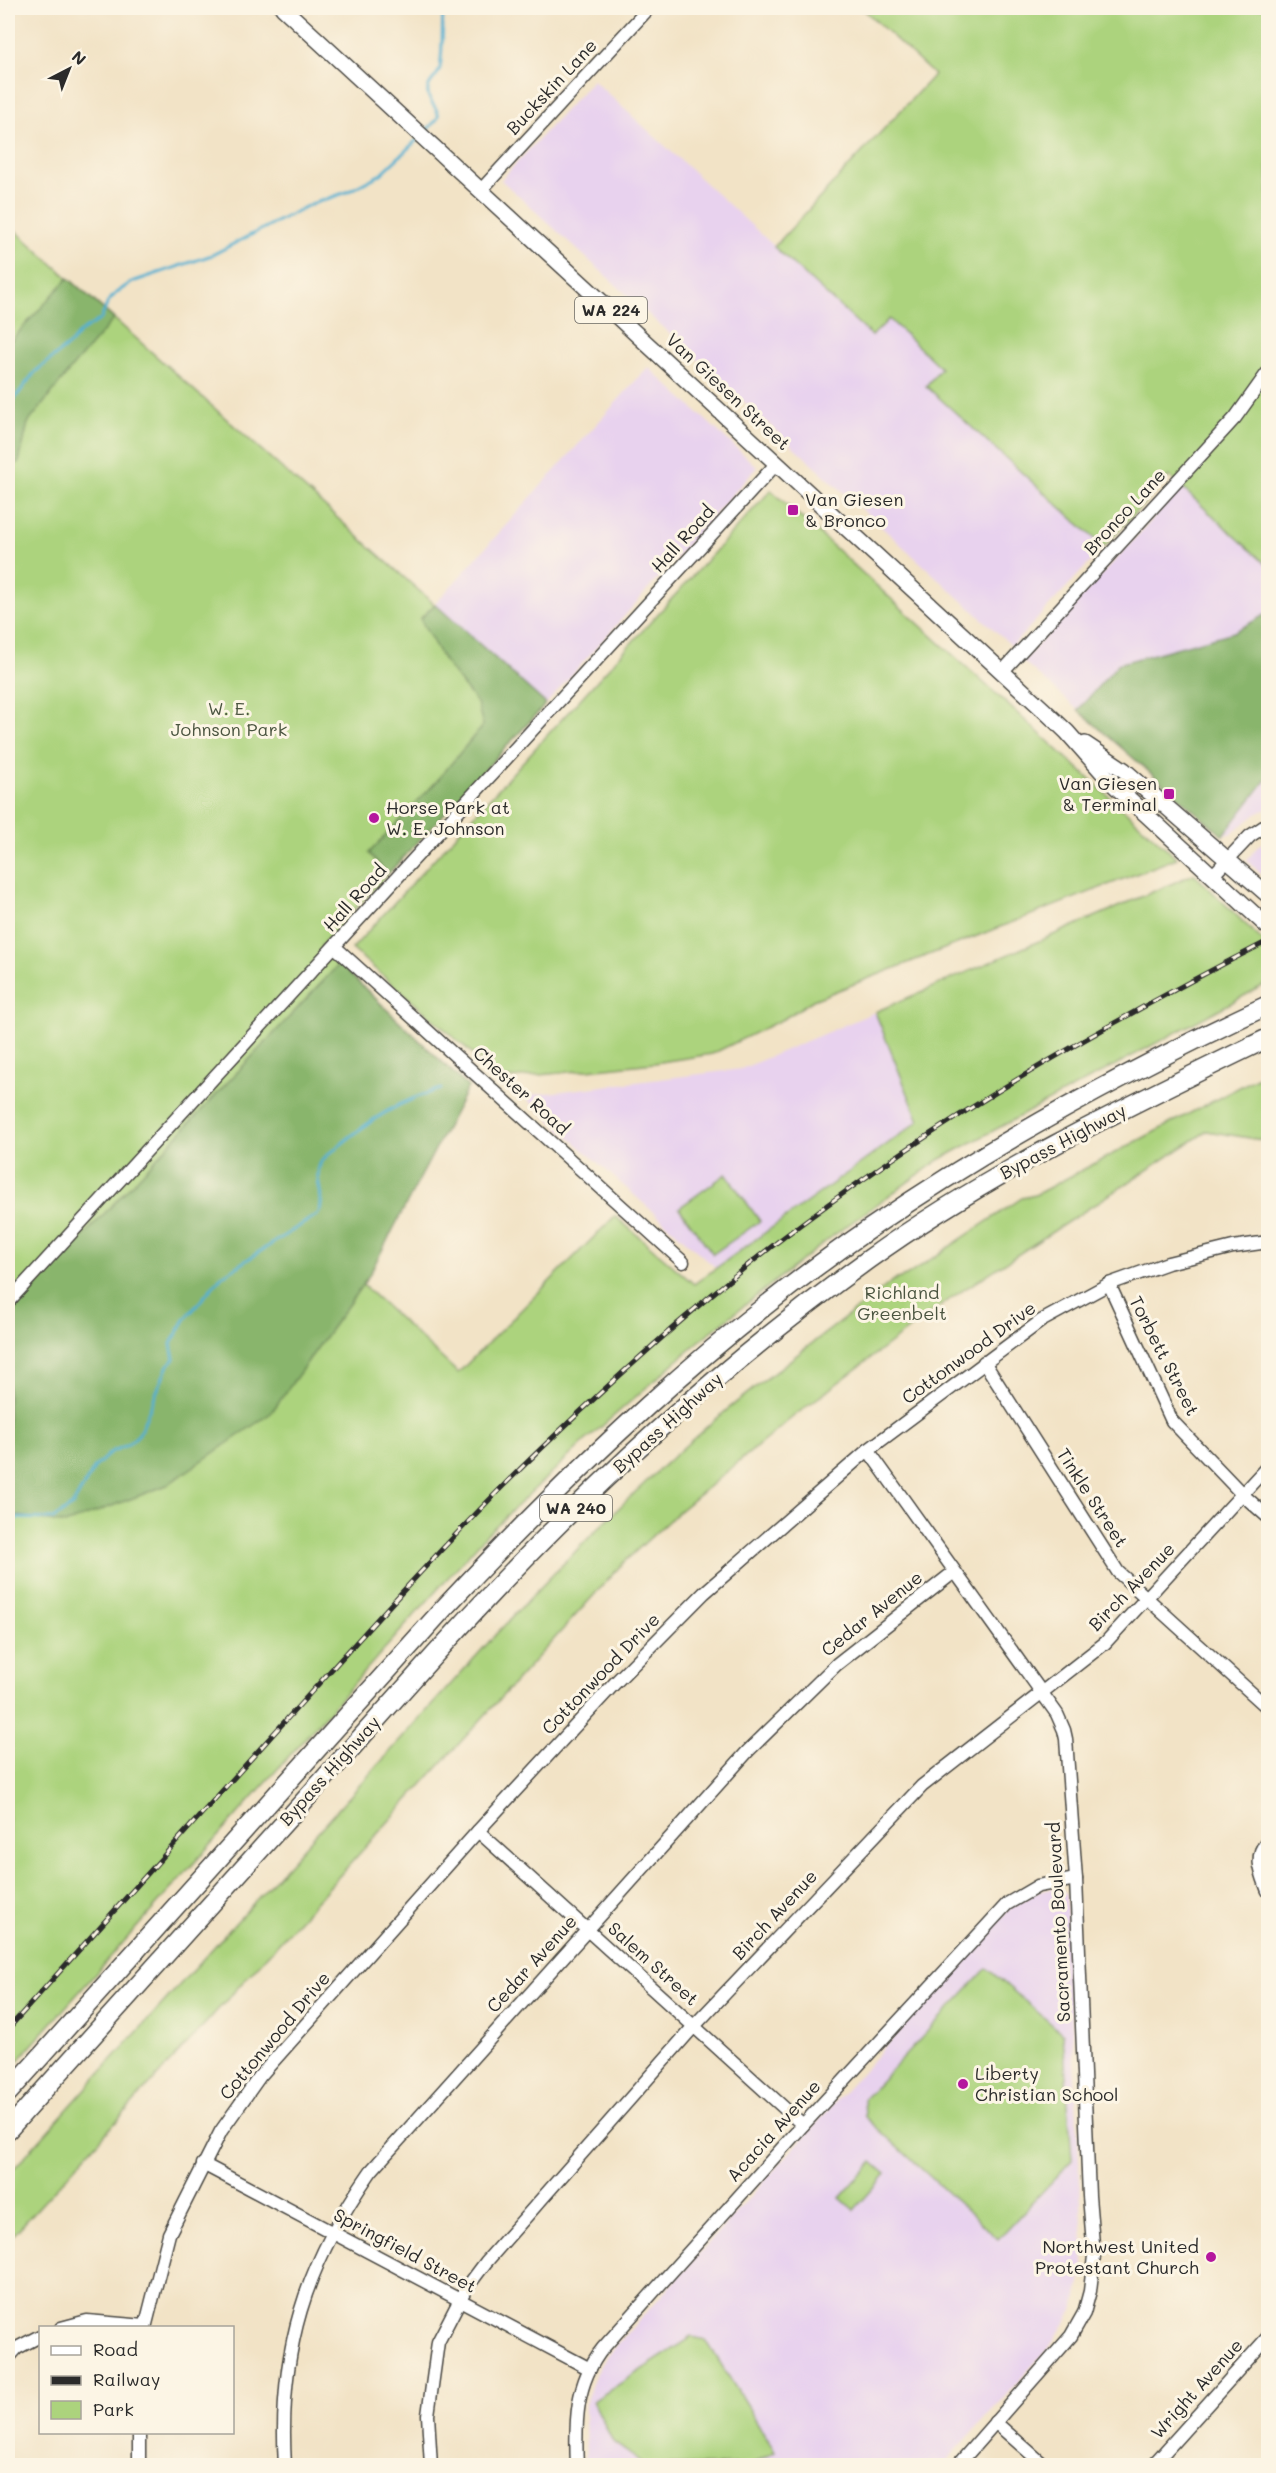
<svg xmlns="http://www.w3.org/2000/svg" width="1276" height="2473" viewBox="0 0 1276 2473" font-family="Mali,sans-serif">
	<rect width="100%" height="100%" fill="#fcf5e5"/>
	<filter id="ink" filterUnits="userSpaceOnUse"><feTurbulence type="fractalNoise" baseFrequency=".0167" numOctaves="2"/><feDisplacementMap in="SourceGraphic" scale="12" xChannelSelector="R" yChannelSelector="G"/><feConvolveMatrix kernelMatrix="1 2 1 2 8 2 1 2 1" color-interpolation-filters="sRGB"/></filter>
	<filter id="wash" filterUnits="userSpaceOnUse"><feTurbulence type="fractalNoise" baseFrequency=".008" numOctaves="4" result="noise"/><feDisplacementMap in="SourceGraphic" scale="24" xChannelSelector="R" yChannelSelector="G"/><feGaussianBlur stdDeviation="1.35" result="paint"/><feColorMatrix in="noise" values="0 0 0 0 0 0 0 0 0 0 0 0 0 0 0 0 0 1.4 0 .05"/><feComposite in="paint" operator="in"/></filter>
	<g filter="url(#wash)">
		<rect width="100%" height="100%" fill="#f2e3c6"/>
		<g fill="#e8d2ee">
			<path d="M593,80L872,336L888,319L942,368L926,386L1104,547L1012,646L501,180Z"/>
			<path d="M648,367L757,467L546,704L435,604Z"/>
			<path d="M1182,487L1268,566V613L1234,632L1118,664L1078,710L1023,661Z"/>
			<path d="M1268,777V808L1256,814L1232,833L1223,836Z"/>
			<path d="M1268,839V881L1247,860L1258,846Z"/>
			<path d="M875,1012L919,1121L716,1268L523,1096L741,1069Z"/>
			<path d="M1050,1889H1059L1065,1893L1066,1897L1084,2266L1074,2309L1050,2346L943,2465L586,2466L585,2405L594,2378L607,2356L1009,1909L1037,1892Z"/>
		</g>
		<g fill="#acd37d" stroke="#6c7f54" stroke-width="1.5">
			<path d="M862,8H1268V566L1169,476L1104,547L926,386L941,368L889,319L872,336L774,247L934,75Z"/>
			<path d="M8,224L546,704L321,946L468,1087L363,1285L458,1373L615,1216L694,1284L919,1121L875,1012L1194,874L1268,946V983L939,1160L834,1235L703,1338L584,1442L486,1535L8,2072Z"/>
			<path d="M771,490L1177,858L813,1000L785,1018L712,1054L654,1063L502,1079L352,949Z"/>
			<path d="M1268,1072V1141L1207,1131L945,1302L794,1416L677,1513L623,1563L8,2241V2175L497,1633C569,1557 642,1481 722,1414C778,1368 837,1325 894,1280L906,1276L1022,1198L1035,1195Z"/>
			<path d="M726,1174L760,1221L713,1254L679,1208Z"/>
			<path d="M987,1968L1063,2034L1072,2160L998,2239L865,2117L864,2099Z"/>
			<path d="M872,2162L886,2174L854,2210L840,2198Z"/>
			<path d="M692,2337L706,2340L775,2451L751,2465H645L613,2442L593,2401Z"/>
		</g>
		<g fill="#89b56c" stroke="#5a704c" stroke-width="1.5">
			<path d="M68,278L114,319L74,365L28,423L19,462L8,469V344Z"/>
			<path d="M435,604L546,704L388,874L369,853L436,782L483,725L477,703L444,661L420,619Z"/>
			<path d="M1268,613V777L1223,836L1078,710L1118,664L1234,632Z"/>
			<path d="M339,964L468,1087L368,1277L271,1413L167,1485L65,1524L8,1514V1316Z"/>
		</g>
		<g fill="none" stroke-linecap="round" stroke-linejoin="round">
			<g stroke="#53b0d1" stroke-width="3">
				<path d="M426,131C429,127 436,122 438,117C441,110 425,100 428,88C430,80 438,77 440,68C443,49 442,27 443,8"/>
				<path d="M8,407L35,372L71,343L80,332L101,319L108,302L116,293L132,282L212,255L309,205L347,192L381,174L419,138"/>
				<path d="M8,1518L53,1519L72,1506L95,1467L111,1452L127,1445L139,1434L168,1365L174,1359L171,1344L173,1340L186,1318L222,1276L318,1214C327,1199 313,1181 320,1164C323,1157 334,1150 340,1145C373,1118 399,1101 441,1089"/>
			</g>
		</g>
	</g>
	<g filter="url(#ink)">
		<g fill="none" stroke-linecap="round" stroke-linejoin="round">
			<defs>
				<g id="minor">
					<path d="M481,190L649,8"/>
					<path d="M1002,672L1235,418L1268,372"/>
					<path d="M1213,875L1250,836L1268,824"/>
					<path d="M335,947L683,1262"/>
					<path d="M1109,1284L1172,1421L1243,1495L1268,1517"/>
					<path d="M8,1302L777,463"/>
					<path d="M984,1362L1118,1572L1268,1708"/>
					<path d="M868,1450L1057,1714L1064,1730L1066,1739L1076,1879L1089,2196L1094,2256L1090,2291L1084,2313L1071,2336L957,2466"/>
					<path d="M478,1831L803,2125"/>
					<path d="M1268,1840C1253,1856 1261,1872 1268,1891"/>
					<path d="M203,2164L590,2369"/>
					<path d="M61,2328L87,2321L145,2326"/>
					<path d="M145,2328L169,2234L221,2131L260,2076L478,1831L615,1683L704,1593L868,1450L1041,1321L1109,1284L1168,1263L1233,1247L1268,1242"/>
					<path d="M8,2358L17,2348L40,2336"/>
					<path d="M995,2422L1045,2466"/>
					<path d="M139,2432V2466"/>
					<path d="M285,2466C278,2351 305,2265 371,2171L748,1751L837,1664L954,1572"/>
					<path d="M431,2466L428,2415L438,2342L465,2290L486,2262L695,2025L922,1786L1105,1643L1268,1466"/>
					<path d="M577,2466C575,2423 575,2383 603,2348L803,2125L1007,1904L1038,1886L1076,1879"/>
					<path d="M1152,2466L1268,2337"/>
				</g>
				<g id="major">
					<path d="M283,8L1047,713L1067,732L1112,783L1268,927"/>
					<path d="M1085,744L1124,770L1268,895"/>
				</g>
				<g id="highway">
					<path d="M8,2093L444,1608C574,1469 714,1335 872,1227C997,1141 1131,1069 1268,1005"/>
					<path d="M8,2130C115,2010 223,1891 331,1771C398,1696 465,1619 536,1547C639,1442 750,1345 869,1259C993,1170 1132,1104 1268,1038"/>
				</g>
			</defs>
			<use href="#minor" stroke="#494742" stroke-width="15"/>
			<use href="#major" stroke="#494742" stroke-width="18"/>
			<use href="#highway" stroke="#494742" stroke-width="21"/>
			<use href="#minor" stroke="#fff" stroke-width="12"/>
			<use href="#major" stroke="#fff" stroke-width="15"/>
			<use href="#highway" stroke="#fff" stroke-width="18"/>
			<defs>
				<path id="rail" d="M8,2029C94,1933 181,1837 267,1741C345,1655 421,1569 502,1487C558,1431 616,1378 675,1326C853,1170 1058,1048 1268,941"/>
			</defs>
			<use href="#rail" stroke="#2b2b2b" stroke-width="5"/>
			<use href="#rail" stroke="#fcf5e5" stroke-width="3" stroke-dasharray="9" stroke-linecap="butt"/>
		</g>
	</g>
	<g fill="#b5179e" stroke="#fcf5e5" stroke-width="2">
		<rect x="787" y="504" width="12" height="12" rx="3"/>
		<rect x="1163" y="788" width="12" height="12" rx="3"/>
		<circle cx="374" cy="818" r="6"/>
		<circle cx="963" cy="2084" r="6"/>
		<circle cx="1211" cy="2257" r="6"/>
	</g>
	<g text-anchor="middle" stroke-width="6" stroke-linejoin="round" paint-order="stroke">
		<g fill="#fcf5e5" stroke="#6a6863" stroke-width="1.5">
			<rect x="575" y="297" width="72" height="26" rx="4.5"/>
			<rect x="540" y="1495" width="72" height="26" rx="4.5"/>
		</g>
		<g font-size="16" font-weight="bold" fill="#2b2b2b">
			<text x="611" y="316">WA 224</text>
			<text x="576" y="1514">WA 240</text>
		</g>
		<g font-size="18" fill="#2b2b2b" stroke="#fcf5e5">
			<text transform="translate(552 87) rotate(-47)" y="6">Buckskin Lane</text>
			<text transform="translate(728 392) rotate(43)" y="6">Van Giesen Street</text>
			<text transform="translate(1125 512) rotate(-47)" y="6">Bronco Lane</text>
			<text transform="translate(683 539) rotate(-48)" y="6">Hall Road</text>
			<text transform="translate(355 898) rotate(-48)" y="6">Hall Road</text>
			<text transform="translate(521 1091) rotate(42)" y="6">Chester Road</text>
			<text transform="translate(1063 1142) rotate(-28)" y="6">Bypass Highway</text>
			<text transform="translate(969 1353) rotate(-36)" y="6">Cottonwood Drive</text>
			<text transform="translate(1164 1356) rotate(63)" y="6">Torbett Street</text>
			<text transform="translate(668 1423) rotate(-42)" y="6">Bypass Highway</text>
			<text transform="translate(1092 1498) rotate(57)" y="6">Tinkle Street</text>
			<text transform="translate(1132 1587) rotate(-46)" y="6">Birch Avenue</text>
			<text transform="translate(872 1614) rotate(-39)" y="6">Cedar Avenue</text>
			<text transform="translate(601 1674) rotate(-46)" y="6">Cottonwood Drive</text>
			<text transform="translate(330 1771) rotate(-48)" y="6">Bypass Highway</text>
			<text transform="translate(775 1915) rotate(-47)" y="6">Birch Avenue</text>
			<text transform="translate(1059 1922) rotate(-93)" y="6">Sacramento Boulevard</text>
			<text transform="translate(532 1964) rotate(-48)" y="6">Cedar Avenue</text>
			<text transform="translate(653 1964) rotate(42)" y="6">Salem Street</text>
			<text transform="translate(275 2036) rotate(-50)" y="6">Cottonwood Drive</text>
			<text transform="translate(774 2131) rotate(-48)" y="6">Acacia Avenue</text>
			<text transform="translate(405 2251) rotate(28)" y="6">Springfield Street</text>
			<text transform="translate(1197 2389) rotate(-48)" y="6">Wright Avenue</text>
		</g>
		<g font-size="18" fill="#2b2b2b" stroke="#fcf5e5" text-anchor="start">
			<text x="805" y="506">Van Giesen<tspan x="805" dy="21">&amp; Bronco</tspan></text>
			<text x="1157" y="790" text-anchor="end">Van Giesen<tspan x="1157" dy="21">&amp; Terminal</tspan></text>
			<text x="386" y="814">Horse Park at<tspan x="386" dy="21">W. E. Johnson</tspan></text>
			<text x="975" y="2080">Liberty<tspan x="975" dy="21">Christian School</tspan></text>
			<text x="1199" y="2253" text-anchor="end">Northwest United<tspan x="1199" dy="21">Protestant Church</tspan></text>
		</g>
		<g font-size="18" fill="#4b5540" stroke="#fcf5e5">
			<text x="229" y="715">W. E.<tspan x="229" dy="21">Johnson Park</tspan></text>
			<text x="902" y="1299">Richland<tspan x="902" dy="21">Greenbelt</tspan></text>
		</g>
	</g>
	<rect width="1276" height="2473" fill="none" stroke="#fcf5e5" stroke-width="30"/>
	<rect x="39" y="2326" width="195" height="108" fill="#fcf5e5" stroke="#a8a49b" stroke-width="1.5"/>
	<rect x="51" y="2346" width="30" height="9" fill="#ffffff" stroke="#a8a49b" stroke-width="1.5"/>
	<text x="93" y="2356" font-size="18" fill="#2b2b2b">Road</text>
	<rect x="51" y="2376" width="30" height="9" fill="#2b2b2b" stroke="#a8a49b" stroke-width="1.5"/>
	<text x="93" y="2386" font-size="18" fill="#2b2b2b">Railway</text>
	<rect x="51" y="2401" width="30" height="18" fill="#acd37d" stroke="#a8a49b" stroke-width="1.5"/>
	<text x="93" y="2416" font-size="18" fill="#2b2b2b">Park</text>
	<g transform="translate(69 69) rotate(42)" stroke="#fcf5e5" stroke-width="4.5" paint-order="stroke">
	<path d="M0-4.5L10 22L0 15L-10 22Z" fill="#2b2b2b"/>
	<text y="-9" font-size="16" font-weight="bold" text-anchor="middle" fill="#2b2b2b">N</text>
	</g>
</svg>
